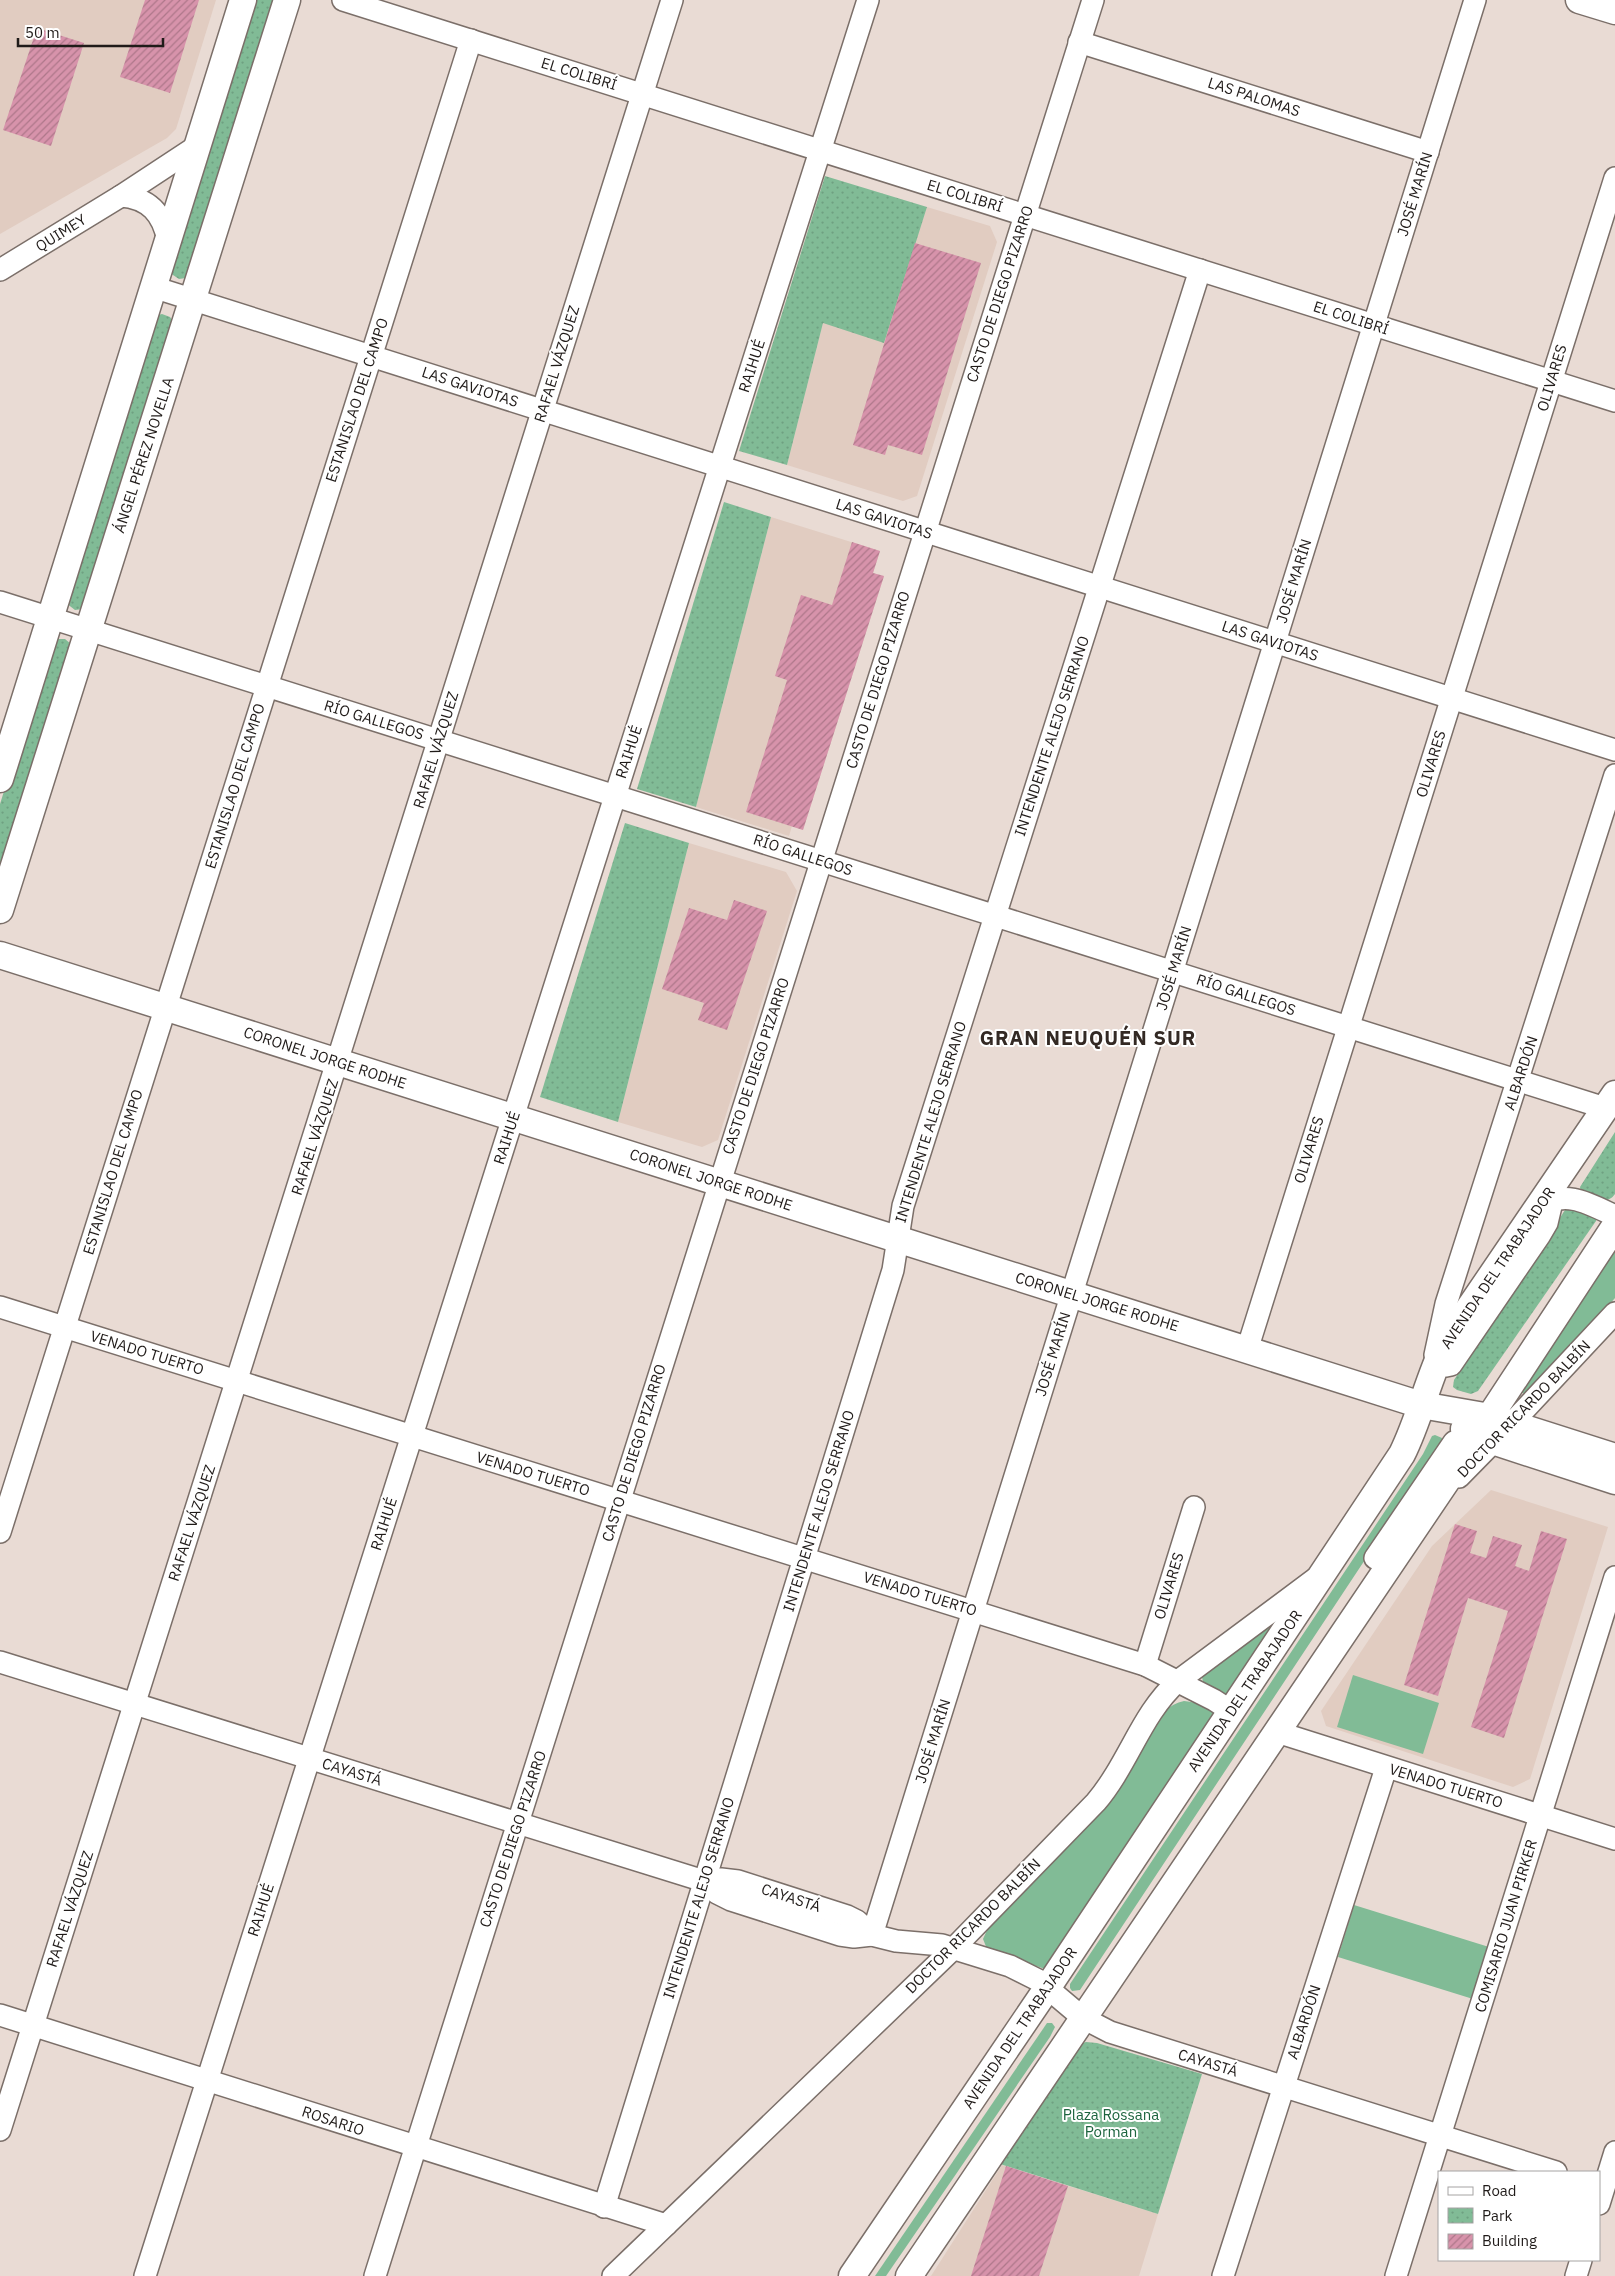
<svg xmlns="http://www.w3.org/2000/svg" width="1615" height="2276" viewBox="0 0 1615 2276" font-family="'IBM Plex Sans',sans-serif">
	<defs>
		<pattern id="park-dots" width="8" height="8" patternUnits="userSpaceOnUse" patternTransform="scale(1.25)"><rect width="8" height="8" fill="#81bb96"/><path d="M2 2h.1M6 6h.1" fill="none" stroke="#6fa081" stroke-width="1.8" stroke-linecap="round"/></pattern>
		<pattern id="building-hatch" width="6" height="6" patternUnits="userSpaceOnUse" patternTransform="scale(1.25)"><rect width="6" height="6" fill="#d793ab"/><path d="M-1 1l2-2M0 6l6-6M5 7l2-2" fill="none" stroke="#ae778a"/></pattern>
	</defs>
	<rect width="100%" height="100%" fill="#e9dbd4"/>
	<g fill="#e1ccc1">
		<path d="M0,0H216L176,129L167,138L0,234Z"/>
		<path d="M927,207L990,226L997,242L917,496L903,501L787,465L823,323L915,243Z"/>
		<path d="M771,517L880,551L873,573L884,576L803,830L792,826L789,836L696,807Z"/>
		<path d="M689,843L786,872L797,891L718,1140L702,1147L618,1122Z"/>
		<path d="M1491,1490L1608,1527L1530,1779L1513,1787L1326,1726L1321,1711L1432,1546Z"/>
		<path d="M1002,2165L1158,2214L1139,2276H931Z"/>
	</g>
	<g fill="#81bb96">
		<path d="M1615,1240V1298L1538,1385L1525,1394L1520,1392Z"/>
		<path d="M1435,1435L1442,1438L1441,1445L1080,1990L1072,1991L1070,1988V1984L1423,1454L1432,1436Z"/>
		<path d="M1285,1615L1228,1694L1224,1695L1203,1682L1202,1677L1206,1672Z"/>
		<path d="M1353,1675L1439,1703L1423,1754L1337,1727Z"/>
		<path d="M1184,1701C1194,1702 1209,1705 1214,1714L1045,1969L987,1949L983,1939L988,1928L1113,1797C1135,1770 1148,1708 1184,1701Z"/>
		<path d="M1354,1905L1489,1947L1473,1999L1338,1957Z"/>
		<path d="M1047,2023H1052L1055,2027L1050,2037L886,2276H875Z"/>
	</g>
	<g fill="url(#park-dots)">
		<path d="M253,0H274L186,278L179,279L170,273Z"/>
		<path d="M825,176L927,207L884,343L823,323L787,465L739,451Z"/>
		<path d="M162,314L170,317L174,323L83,609L75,610L66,603L158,315Z"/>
		<path d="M724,502L771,517L696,807L637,789Z"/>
		<path d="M57,639H65L71,644L0,885V804L50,645Z"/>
		<path d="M625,823L689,843L618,1122L540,1097Z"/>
		<path d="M1615,1132V1194C1606,1207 1592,1196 1581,1192L1580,1187Z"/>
		<path d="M1567,1207L1597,1217L1596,1221L1478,1391L1471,1394L1457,1390L1453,1387L1454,1380Z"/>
		<path d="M1086,2042L1097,2043L1202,2074L1158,2214L997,2163L1080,2044Z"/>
	</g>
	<g fill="url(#building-hatch)">
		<path d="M145,0H199L170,93L120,77Z"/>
		<path d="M37,28L84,43L51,146L3,130Z"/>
		<path d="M915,243L981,263L922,455L888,445L885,455L853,445Z"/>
		<path d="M852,542L880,551L873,573L884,576L803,830L746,812L787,680L775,676L801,595L832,605Z"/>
		<path d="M734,900L767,911L727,1030L698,1020L704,1003L662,989L689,908L727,920Z"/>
		<path d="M1455,1524L1477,1531L1470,1553L1486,1558L1493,1536L1522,1545L1515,1566L1529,1571L1541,1531L1567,1539L1504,1738L1471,1727L1508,1611L1468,1598L1438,1696L1404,1685Z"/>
		<path d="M1006,2166L1068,2186L1039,2276H971Z"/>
	</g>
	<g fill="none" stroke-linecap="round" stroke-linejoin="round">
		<defs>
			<g id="minor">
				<path d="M343,0L1615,401"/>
				<path d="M1079,42L1428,152"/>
				<path d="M121,196C149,198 163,214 168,241"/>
				<path d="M0,270L121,196L197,146"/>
				<path d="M153,287L1615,750"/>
				<path d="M0,602L1605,1108"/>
				<path d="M1551,1206L1547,1223L1540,1235L1451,1365L1446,1366L1445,1360Z"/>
				<path d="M1539,1208C1564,1188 1590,1204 1615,1216"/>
				<path d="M0,1307L1145,1665L1214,1700L1231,1711"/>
				<path d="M1247,1350L1615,178"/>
				<path d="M1435,1355L1446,1304L1615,775"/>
				<path d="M1454,1442L1458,1443L1459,1448L1382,1562L1375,1558Z"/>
				<path d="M1459,1477L1511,1424L1615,1313"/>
				<path d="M0,1532L471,40"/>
				<path d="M0,1662L704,1881L721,1879L738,1881L847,1916L857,1921L872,1935"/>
				<path d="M1145,1665L1194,1507"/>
				<path d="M1277,1732L1615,1839"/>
				<path d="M704,1881L717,1893L731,1900L840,1935L854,1937L872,1935L896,1941L942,1945L1010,1966L1038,1980L1083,2018L1110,2032L1556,2172"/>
				<path d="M872,1935L1475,0"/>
				<path d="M0,2015L666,2225"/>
				<path d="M0,2130L672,0"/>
				<path d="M1599,2204L1615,2152"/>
				<path d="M604,2207L893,1270L903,1206L1200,270"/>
				<path d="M145,2276L868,0"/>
				<path d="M375,2276L1093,0"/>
				<path d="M613,2276L954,1948L1096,1802C1129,1763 1141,1714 1178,1681L1315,1579"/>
				<path d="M1223,2276L1386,1768"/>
				<path d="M1396,2276L1615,1577"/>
				<path d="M1576,2276L1581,2260"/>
			</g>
			<g id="major">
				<path d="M1579,0L1615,11"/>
				<path d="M0,779L243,0"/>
				<path d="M0,910L287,0"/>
				<path d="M0,955L1421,1405L1490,1417L1615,1457"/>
				<path d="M1464,1429L1477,1436L1615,1481"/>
				<path d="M852,2276L1048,1987L1402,1454C1420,1418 1428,1378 1446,1342L1615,1094"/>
				<path d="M909,2276L1477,1436L1615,1226"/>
			</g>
		</defs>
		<use href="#minor" stroke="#7b6f69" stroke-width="24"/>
		<use href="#major" stroke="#7b6f69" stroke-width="29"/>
		<use href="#minor" stroke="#fff" stroke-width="21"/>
		<use href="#major" stroke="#fff" stroke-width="26"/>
	</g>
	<g text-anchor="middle" stroke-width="4" stroke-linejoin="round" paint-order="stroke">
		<g font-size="15" fill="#201b19" stroke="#fff">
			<text transform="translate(579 74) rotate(17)" y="5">EL COLIBRÍ</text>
			<text transform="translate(1254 97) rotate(18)" y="5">LAS PALOMAS</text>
			<text transform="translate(1415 194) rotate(-73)" y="5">JOSÉ MARÍN</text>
			<text transform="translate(965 196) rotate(17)" y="5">EL COLIBRÍ</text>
			<text transform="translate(61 233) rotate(-32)" y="5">QUIMEY</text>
			<text transform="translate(1000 294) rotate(-72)" y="5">CASTO DE DIEGO PIZARRO</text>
			<text transform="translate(1351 318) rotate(18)" y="5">EL COLIBRÍ</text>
			<text transform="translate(557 364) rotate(-73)" y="5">RAFAEL VÁZQUEZ</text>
			<text transform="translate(752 366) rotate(-72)" y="5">RAIHUÉ</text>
			<text transform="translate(1552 378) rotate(-73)" y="5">OLIVARES</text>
			<text transform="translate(470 387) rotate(18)" y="5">LAS GAVIOTAS</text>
			<text transform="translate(357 400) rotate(-72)" y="5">ESTANISLAO DEL CAMPO</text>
			<text transform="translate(144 455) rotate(-72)" y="5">ÁNGEL PÉREZ NOVELLA</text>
			<text transform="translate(884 519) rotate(18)" y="5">LAS GAVIOTAS</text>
			<text transform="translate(1294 581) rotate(-73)" y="5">JOSÉ MARÍN</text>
			<text transform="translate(1270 641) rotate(18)" y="5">LAS GAVIOTAS</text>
			<text transform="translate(878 680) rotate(-73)" y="5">CASTO DE DIEGO PIZARRO</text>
			<text transform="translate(374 720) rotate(17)" y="5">RÍO GALLEGOS</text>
			<text transform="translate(1052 736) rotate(-72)" y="5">INTENDENTE ALEJO SERRANO</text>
			<text transform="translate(436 750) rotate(-73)" y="5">RAFAEL VÁZQUEZ</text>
			<text transform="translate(629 752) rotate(-72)" y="5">RAIHUÉ</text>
			<text transform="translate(1431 764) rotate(-73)" y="5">OLIVARES</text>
			<text transform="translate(235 786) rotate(-73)" y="5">ESTANISLAO DEL CAMPO</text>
			<text transform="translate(803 855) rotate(18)" y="5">RÍO GALLEGOS</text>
			<text transform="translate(1174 968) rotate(-73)" y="5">JOSÉ MARÍN</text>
			<text transform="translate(1246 995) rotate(18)" y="5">RÍO GALLEGOS</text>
			<text transform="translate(325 1058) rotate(18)" y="5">CORONEL JORGE RODHE</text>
			<text transform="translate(756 1066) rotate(-72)" y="5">CASTO DE DIEGO PIZARRO</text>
			<text transform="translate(1521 1073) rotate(-72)" y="5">ALBARDÓN</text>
			<text transform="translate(931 1122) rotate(-73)" y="5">INTENDENTE ALEJO SERRANO</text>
			<text transform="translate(315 1137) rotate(-72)" y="5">RAFAEL VÁZQUEZ</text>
			<text transform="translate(507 1138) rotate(-72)" y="5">RAIHUÉ</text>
			<text transform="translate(1309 1150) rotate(-73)" y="5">OLIVARES</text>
			<text transform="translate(113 1172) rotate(-73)" y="5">ESTANISLAO DEL CAMPO</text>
			<text transform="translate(711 1180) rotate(18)" y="5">CORONEL JORGE RODHE</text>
			<text transform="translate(1498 1268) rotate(-56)" y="5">AVENIDA DEL TRABAJADOR</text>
			<text transform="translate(1097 1302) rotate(17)" y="5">CORONEL JORGE RODHE</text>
			<text transform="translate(147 1353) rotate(17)" y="5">VENADO TUERTO</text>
			<text transform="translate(1053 1354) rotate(-73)" y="5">JOSÉ MARÍN</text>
			<text transform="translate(1524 1409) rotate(-46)" y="5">DOCTOR RICARDO BALBÍN</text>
			<text transform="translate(634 1453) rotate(-73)" y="5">CASTO DE DIEGO PIZARRO</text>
			<text transform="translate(533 1474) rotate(17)" y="5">VENADO TUERTO</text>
			<text transform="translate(819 1511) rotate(-73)" y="5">INTENDENTE ALEJO SERRANO</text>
			<text transform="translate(192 1523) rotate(-72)" y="5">RAFAEL VÁZQUEZ</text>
			<text transform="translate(384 1524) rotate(-72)" y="5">RAIHUÉ</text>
			<text transform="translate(1169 1586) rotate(-73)" y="5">OLIVARES</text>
			<text transform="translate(920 1594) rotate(17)" y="5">VENADO TUERTO</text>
			<text transform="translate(1245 1691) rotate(-56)" y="5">AVENIDA DEL TRABAJADOR</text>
			<text transform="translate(933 1741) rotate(-73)" y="5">JOSÉ MARÍN</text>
			<text transform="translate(352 1772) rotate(17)" y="5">CAYASTÁ</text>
			<text transform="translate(1446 1786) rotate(17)" y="5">VENADO TUERTO</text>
			<text transform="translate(513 1839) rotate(-72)" y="5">CASTO DE DIEGO PIZARRO</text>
			<text transform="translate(699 1898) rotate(-73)" y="5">INTENDENTE ALEJO SERRANO</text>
			<text transform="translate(791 1898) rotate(18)" y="5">CAYASTÁ</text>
			<text transform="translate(70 1909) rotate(-72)" y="5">RAFAEL VÁZQUEZ</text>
			<text transform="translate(261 1910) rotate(-72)" y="5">RAIHUÉ</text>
			<text transform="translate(973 1926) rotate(-45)" y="5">DOCTOR RICARDO BALBÍN</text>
			<text transform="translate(1506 1926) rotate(-73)" y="5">COMISARIO JUAN PIRKER</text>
			<text transform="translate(1304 2022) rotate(-72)" y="5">ALBARDÓN</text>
			<text transform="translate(1020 2028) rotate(-56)" y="5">AVENIDA DEL TRABAJADOR</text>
			<text transform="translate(1208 2063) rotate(17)" y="5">CAYASTÁ</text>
			<text transform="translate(333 2121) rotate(18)" y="5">ROSARIO</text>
		</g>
		<g font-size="15" fill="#1c643e" stroke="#fff">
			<text x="1111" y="2120">Plaza Rossana<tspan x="1111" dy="17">Porman</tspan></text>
		</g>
		<g font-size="20" font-weight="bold" letter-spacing="1" fill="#332924" stroke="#fff">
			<text x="1088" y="1045">GRAN NEUQUÉN SUR</text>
		</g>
	</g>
	<rect x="1438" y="2171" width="162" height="90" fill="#ffffff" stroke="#a6a4a3"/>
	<rect x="1448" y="2187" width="25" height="8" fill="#ffffff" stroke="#a6a4a3"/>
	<text x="1482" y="2196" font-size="15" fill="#201b19">Road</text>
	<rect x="1448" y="2208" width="25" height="15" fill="url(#park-dots)" stroke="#a6a4a3"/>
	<text x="1482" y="2221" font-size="15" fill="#201b19">Park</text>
	<rect x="1448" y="2234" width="25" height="15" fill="url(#building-hatch)" stroke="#a6a4a3"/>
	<text x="1482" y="2246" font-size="15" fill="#201b19">Building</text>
	<path d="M18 38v8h145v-8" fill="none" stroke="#201b19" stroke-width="2.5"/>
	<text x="25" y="38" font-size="15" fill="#201b19" stroke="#ffffff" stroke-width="4" paint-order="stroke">50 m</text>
</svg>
